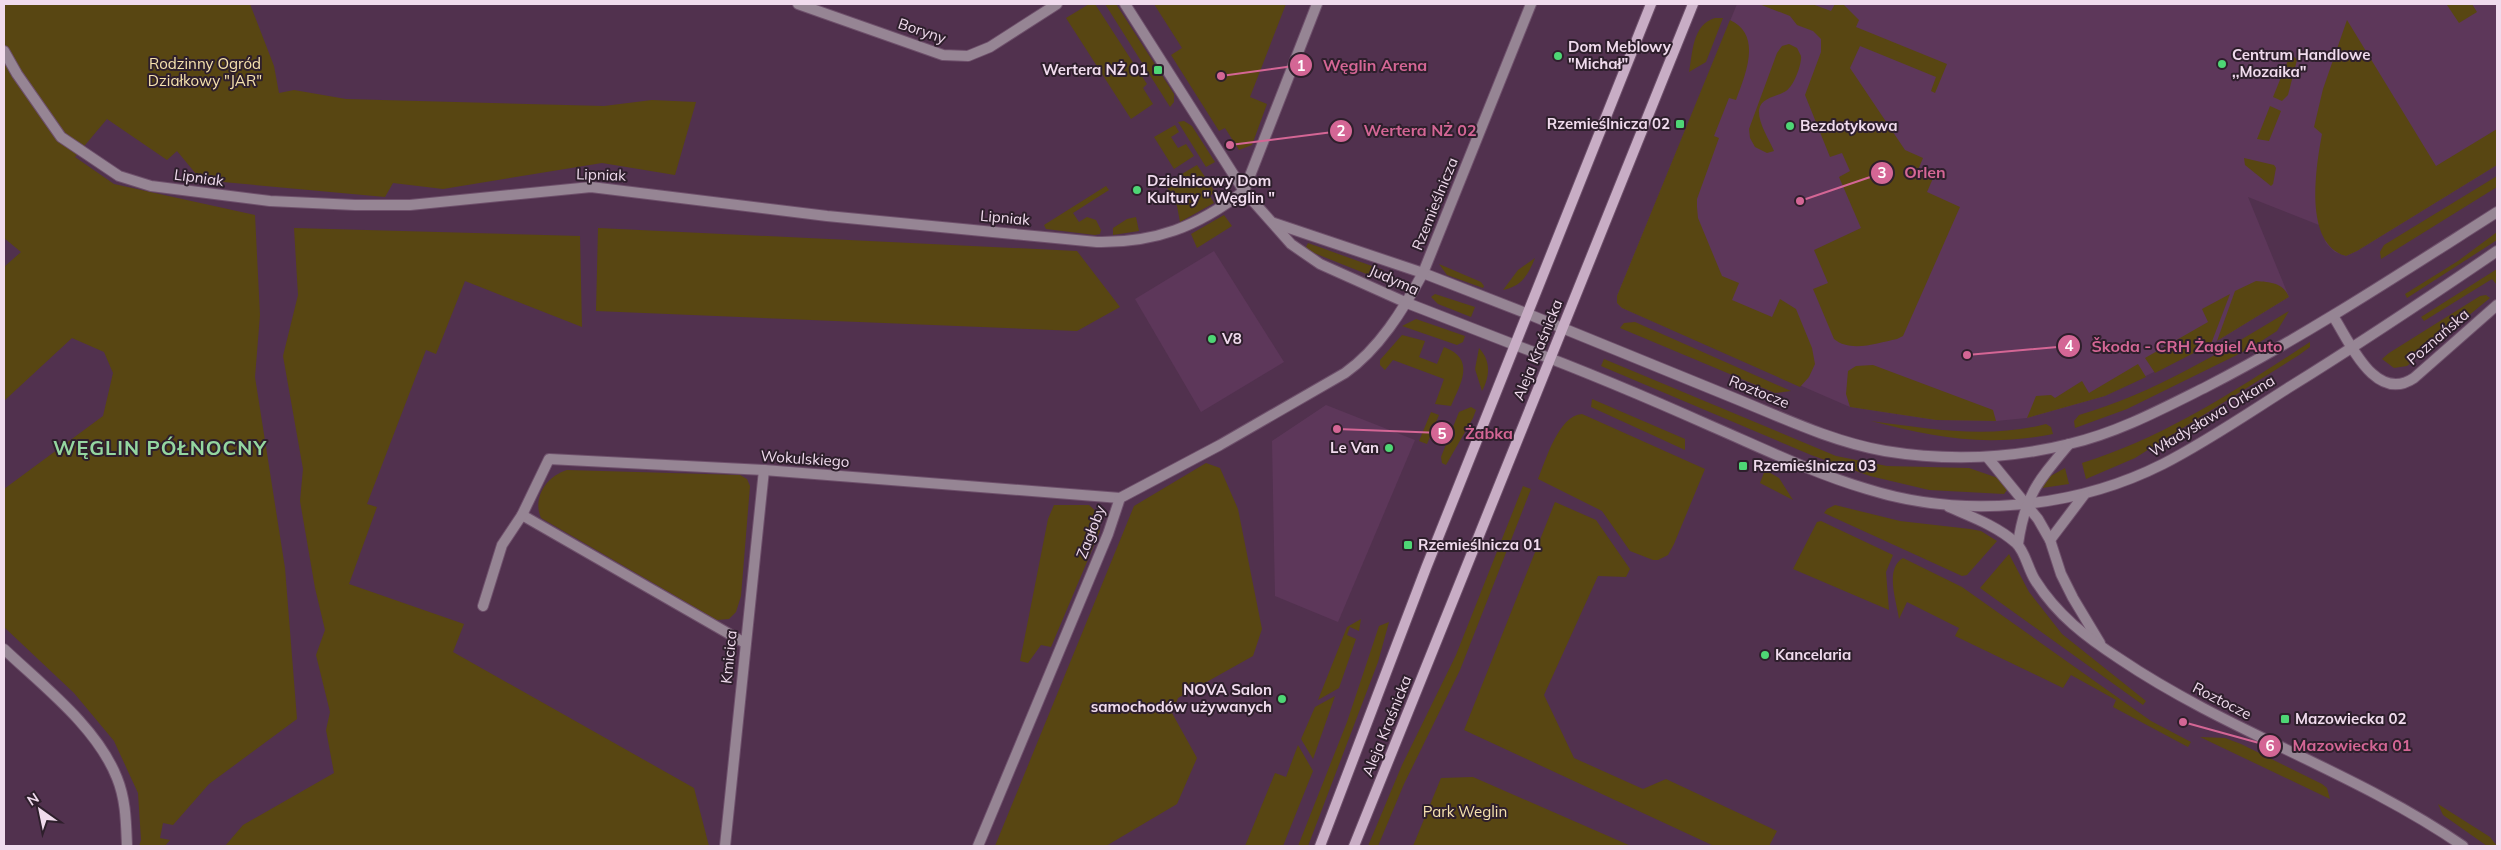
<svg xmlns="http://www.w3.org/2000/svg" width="2501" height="850" viewBox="0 0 2501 850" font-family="Mulish,sans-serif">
	<rect width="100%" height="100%" fill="#51314e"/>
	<g fill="#5d375a">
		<path d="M1737,4H2497V165L2357,251L2346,256L2335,252L2326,243L2319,225L2248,197L2289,297L2217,341L2105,396L2027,418L1996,421L1936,420L1850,407L1622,308L1617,303V296Z"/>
		<path d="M1214,251L1284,362L1201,412L1135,299Z"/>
		<path d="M1326,405L1415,440L1338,622L1275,596L1272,441Z"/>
	</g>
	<g fill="#584612">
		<path d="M4,4H250L274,66L279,93L294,90L346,99L604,106L652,100L696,102L675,175L602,163L443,189L393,183L385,197L201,180L177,151L167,160L107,119L75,157L114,184L255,215L260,315L255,377L285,568L297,719L209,784L173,825L163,823L160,838L170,840L165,846H139L141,840L138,793L114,741L74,693L4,627V489L103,416L113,373L104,352L72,338L4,401V267L21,252L4,238Z"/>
		<path d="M1089,4H1095L1147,84L1143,88L1153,104L1131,119L1066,18Z"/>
		<path d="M1105,4H1116L1174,94V102L1170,107Z"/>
		<path d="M1154,4H1286L1250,97L1267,104L1252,145L1239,150L1225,128L1219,131L1171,55L1182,48Z"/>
		<path d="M1759,4H1812L1831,11L1835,4H1843L1859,20L1856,27L1947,64L1935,93L1931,91L1936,77L1860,46L1850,68L1905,150L1923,158L1918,170L1934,176L1927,192L1960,207L1903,336L1897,339C1877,343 1851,353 1834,339L1813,289L1828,283L1814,250L1861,228L1839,177L1850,171L1842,153L1830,157L1805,95L1821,52V39L1813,31L1797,25L1790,16Z"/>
		<path d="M2450,4H2472L2477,12L2459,23L2447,5Z"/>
		<path d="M1715,18H1723L1706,62L1689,72C1693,52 1692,25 1715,18Z"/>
		<path d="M1730,20C1763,35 1745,75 1736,100L1729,98L1714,136L1719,138L1697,199V207L1698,218L1722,276L1739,283L1732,300L1772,317L1780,299L1796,309L1812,348L1815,364L1809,377L1800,387L1622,308L1617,303V296Z"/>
		<path d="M2347,20L2436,166L2497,129V165L2357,251L2346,256C2303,244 2316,167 2322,134L2314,127L2323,89Z"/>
		<path d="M1789,44L1797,48L1801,56C1802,64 1794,86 1786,91C1777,97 1761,97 1759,110C1758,123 1769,139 1774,151L1767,153L1755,147L1750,138L1749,129L1777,53L1782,46Z"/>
		<path d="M2291,53L2297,60L2288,95L2282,101L2273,97Z"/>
		<path d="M2270,106L2281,111L2269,141L2257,139Z"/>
		<path d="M1184,121L1192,126L1215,162L1206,167L1178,122Z"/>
		<path d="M1175,125L1179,132L1171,137L1178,148L1186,144L1194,156L1174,169L1154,137Z"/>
		<path d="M2244,158L2274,165L2276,168L2273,184L2271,186L2245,165Z"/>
		<path d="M1197,165L1215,192L1210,196L1214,203L1180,222L1177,206L1165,184Z"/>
		<path d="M2497,176V187L2381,259L2380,252L2384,245Z"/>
		<path d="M1106,186L1109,190L1073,213L1079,222L1087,217L1096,220L1101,230L1100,234L1095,235L1046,229L1044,225Z"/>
		<path d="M1224,215L1232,226L1197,248L1191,234Z"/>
		<path d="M1136,217L1139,231L1113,235V228L1127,219Z"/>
		<path d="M294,228L580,236L582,327L465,281L436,354L426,350L367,504L377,507L349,584L464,624L453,652L694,788L709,846H225L243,825L334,773L326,730L330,712L316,655L325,630L315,588L300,501L303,469L283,356L298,295Z"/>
		<path d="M598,228L1077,251L1120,307L1077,331L596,311Z"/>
		<path d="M2497,232V240L2407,298L2405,294L2458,261Z"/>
		<path d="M1308,243L1383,270L1386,276L1379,279L1309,251L1306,247Z"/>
		<path d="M1535,258C1528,275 1522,286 1503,290L1518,270Z"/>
		<path d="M1439,264L1481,282L1484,286L1483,288L1447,275Z"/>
		<path d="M2497,269V285L2492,279L2424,321L2421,317Z"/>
		<path d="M2256,281C2271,282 2283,283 2289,297L2217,341L2235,291Z"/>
		<path d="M1435,294L1475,307L1471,317L1438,304L1431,297Z"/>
		<path d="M2230,294L2211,344L2155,373L2145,358L2208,322L2202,309Z"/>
		<path d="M2486,295L2490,298L2407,366L2394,368L2382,359L2389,353L2480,296Z"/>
		<path d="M2289,311L2277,331L2249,349L2127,409L2075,428L2074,421L2079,415C2153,394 2223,351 2289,311Z"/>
		<path d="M1416,319L1465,336L1463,342L1457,345L1402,326Z"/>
		<path d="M1635,322L1791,391L1775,393L1620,328L1624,323Z"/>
		<path d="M1402,335L1425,341L1419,357L1437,364L1444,347C1476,359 1461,383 1451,406L1435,404L1444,379L1393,360L1385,370L1380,365V360Z"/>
		<path d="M2310,342V347L2299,355L2135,458L2086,479L2082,463C2164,438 2238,389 2310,342Z"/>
		<path d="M1479,348C1491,361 1490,376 1482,391L1475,369Z"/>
		<path d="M1604,359L1836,456L1887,466L1969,468L1998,478L2007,486V490L2004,494L1929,490L1870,476L1811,455L1601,366Z"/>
		<path d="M2138,364L2146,377L2105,396L2027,418L2036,396L2051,395L2055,398L2082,381L2089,393Z"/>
		<path d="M1873,365L1993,410L1996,421L1936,420L1850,407L1846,394L1848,371L1856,366Z"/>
		<path d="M1592,399L1685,439V450L1591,407Z"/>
		<path d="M1471,407L1476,410L1473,418L1446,465L1442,463L1441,457L1459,412Z"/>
		<path d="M1431,412L1439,415L1427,444L1419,441Z"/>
		<path d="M1582,414L1705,469L1674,544L1668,555L1658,560H1653L1630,551L1602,511L1538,479C1546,460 1558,416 1582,414Z"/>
		<path d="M1871,421C1930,429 1988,439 2046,424L2051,427L2053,434C1986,447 1936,438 1871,421Z"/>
		<path d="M1206,463L1220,468L1238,509L1262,629L1253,656L1178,698L1172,713L1197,758L1177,804L1106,846H995L1134,506Z"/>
		<path d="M2065,468L2069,484L2042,488L2041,485L2047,478Z"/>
		<path d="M567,470L740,475L747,479L750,486L741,596L736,612L729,619L717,620L541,518C532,497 547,476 567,470Z"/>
		<path d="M1765,470L1779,478L1793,500L1760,483Z"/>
		<path d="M1523,486L1531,489L1460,670L1404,784L1378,846H1368L1402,765L1456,655Z"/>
		<path d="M1555,502L1596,520L1630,569L1626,577L1598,576L1544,695L1574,758L1643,789L1666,779L1777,831L1769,846H1714L1464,730Z"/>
		<path d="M1054,505H1089L1099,514L1100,531L1051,647L1041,645L1028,663L1020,661L1048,519Z"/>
		<path d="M1835,505L1900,521L1970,529L1981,531L1997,541L1967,575L1962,576L1824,513L1827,509Z"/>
		<path d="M1821,521L1893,555L1886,572L1889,610L1793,569L1817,522Z"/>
		<path d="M2009,554L2029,592L2062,634L2146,701L2143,705L1980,588Z"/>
		<path d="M1903,558L1962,587L2151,721L2191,742L2188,747L2113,707L2116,700L2071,675L2063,688L1955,636L1959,628L1907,602L1899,619C1897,602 1884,569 1903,558Z"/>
		<path d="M1361,619L1359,631L1350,627L1347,635L1356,639L1339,688L1318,700L1347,627Z"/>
		<path d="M1389,622L1378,662L1308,846H1298L1347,722L1379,626Z"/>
		<path d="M1335,696L1313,759L1301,739L1315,707Z"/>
		<path d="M2200,737L2225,738L2241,744L2322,784L2327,788L2330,799Z"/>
		<path d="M1298,745L1313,771L1283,846H1245L1275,773L1286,777Z"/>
		<path d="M1473,777L1631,846H1413L1441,778Z"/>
		<path d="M2438,804L2490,837L2497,846H2487L2443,815Z"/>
	</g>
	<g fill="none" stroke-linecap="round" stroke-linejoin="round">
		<defs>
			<g id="minor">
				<path d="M798,4L943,55L968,56L990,47L1057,4"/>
				<path d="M1125,4L1244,191L1291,244L1320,264L1407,303L1515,345"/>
				<path d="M4,51L17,74L61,137L119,176L151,186L270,201L355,205H410L591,187L827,216L1097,242C1155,243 1197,227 1244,191L1317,4"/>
				<path d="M1274,223L1423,273L1528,314"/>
				<path d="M2333,316C2350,342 2375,404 2414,378L2497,305"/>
				<path d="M522,515L745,643"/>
				<path d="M483,606L502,545L522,515L549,459L764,470L1120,498"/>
				<path d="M4,649C43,686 97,727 117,778C126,800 126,823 127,846"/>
				<path d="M725,846L764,470"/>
				<path d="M978,846L1108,534L1120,498L1220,445L1345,373C1379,349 1403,310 1423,273L1531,4"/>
			</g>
			<g id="tertiary">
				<path d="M1528,314C1597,342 1666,370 1734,398C1783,418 1833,442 1885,451C1946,461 2009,459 2069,444C2117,433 2162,409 2206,387C2307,335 2401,273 2497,212"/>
				<path d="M1515,345C1582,370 1646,397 1711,426C1762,448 1813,473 1867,489C1962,519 2074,509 2163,464C2206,442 2247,414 2288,388C2359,344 2428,298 2497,251"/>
				<path d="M1988,458L2038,519L2050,540L2061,574L2073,598L2100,643"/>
				<path d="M1949,507C1972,517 1997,526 2016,543C2025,551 2028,569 2035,580C2057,615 2086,637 2120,659C2228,732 2356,772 2463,846"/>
				<path d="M2050,540L2084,495"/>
				<path d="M2018,544C2025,495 2038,481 2069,444"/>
			</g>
			<g id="secondary">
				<path d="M1320,846L1426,568L1651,4"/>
				<path d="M1354,846L1693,4"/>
			</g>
		</defs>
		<use href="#minor" stroke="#6e506b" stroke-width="12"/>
		<use href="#tertiary" stroke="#6e506b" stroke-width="12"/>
		<use href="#secondary" stroke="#6e506b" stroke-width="12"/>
		<use href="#minor" stroke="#968594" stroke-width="10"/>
		<use href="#tertiary" stroke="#968594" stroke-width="10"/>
		<use href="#secondary" stroke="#c8adc5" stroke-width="10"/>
	</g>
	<g fill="#4ed675" stroke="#2e1f2c" stroke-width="2">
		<circle cx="1558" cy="56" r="5"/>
		<circle cx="2222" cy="64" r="5"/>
		<rect x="1153" y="65" width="10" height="10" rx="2.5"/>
		<rect x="1675" y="119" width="10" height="10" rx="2.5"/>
		<circle cx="1790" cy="126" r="5"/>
		<circle cx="1137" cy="190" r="5"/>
		<circle cx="1212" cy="339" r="5"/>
		<circle cx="1389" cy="448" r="5"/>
		<rect x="1738" y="461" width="10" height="10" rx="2.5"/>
		<rect x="1403" y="540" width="10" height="10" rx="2.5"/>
		<circle cx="1765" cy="655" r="5"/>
		<circle cx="1282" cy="699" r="5"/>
		<rect x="2280" y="714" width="10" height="10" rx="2.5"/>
	</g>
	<g text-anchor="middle" stroke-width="4" stroke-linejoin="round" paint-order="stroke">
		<g font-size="15" fill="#f0dbed" stroke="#2e1f2c">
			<text transform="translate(922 31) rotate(19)" y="5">Boryny</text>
			<text transform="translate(601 175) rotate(2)" y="5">Lipniak</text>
			<text transform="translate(199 178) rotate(8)" y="5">Lipniak</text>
			<text transform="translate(1435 204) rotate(-68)" y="5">Rzemieślnicza</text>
			<text transform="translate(1005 218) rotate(5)" y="5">Lipniak</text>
			<text transform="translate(1394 280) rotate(24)" y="5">Judyma</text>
			<text transform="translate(2438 337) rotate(-41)" y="5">Poznańska</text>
			<text transform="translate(1538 350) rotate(-68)" y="5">Aleja Kraśnicka</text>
			<text transform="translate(1759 392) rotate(22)" y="5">Roztocze</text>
			<text transform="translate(2212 416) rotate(-31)" y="5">Władysława Orkana</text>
			<text transform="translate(805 459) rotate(4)" y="5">Wokulskiego</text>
			<text transform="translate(1091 532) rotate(-69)" y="5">Zagłoby</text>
			<text transform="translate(729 657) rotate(-84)" y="5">Kmicica</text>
			<text transform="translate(2222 701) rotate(27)" y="5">Roztocze</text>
			<text transform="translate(1387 726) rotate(-68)" y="5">Aleja Kraśnicka</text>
		</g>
		<g font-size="15" font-weight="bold" fill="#f0dbed" stroke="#2e1f2c" text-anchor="start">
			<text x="1568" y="52">Dom Meblowy<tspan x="1568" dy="17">"Michał"</tspan></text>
			<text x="2232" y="60">Centrum Handlowe<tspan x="2232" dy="17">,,Mozaika"</tspan></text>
			<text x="1148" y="75" text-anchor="end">Wertera NŻ 01</text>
			<text x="1670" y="129" text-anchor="end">Rzemieślnicza 02</text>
			<text x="1800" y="131">Bezdotykowa</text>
			<text x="1147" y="186">Dzielnicowy Dom<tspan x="1147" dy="17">Kultury " Węglin "</tspan></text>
			<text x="1222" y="344">V8</text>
			<text x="1379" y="453" text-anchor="end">Le Van</text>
			<text x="1753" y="471">Rzemieślnicza 03</text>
			<text x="1418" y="550">Rzemieślnicza 01</text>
			<text x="1775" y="660">Kancelaria</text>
			<text x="1272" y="695" text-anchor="end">NOVA Salon<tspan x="1272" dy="17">samochodów używanych</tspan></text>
			<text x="2295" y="724">Mazowiecka 02</text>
		</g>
		<g font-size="15" fill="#f6e2ae" stroke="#2e1f2c">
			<text x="205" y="69">Rodzinny Ogród<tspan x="205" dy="17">Działkowy "JAR"</tspan></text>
			<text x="1465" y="817">Park Weglin</text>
		</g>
		<g font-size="20" font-weight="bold" letter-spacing="1" fill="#94d6a0" stroke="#2e1f2c">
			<text x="160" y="455">WĘGLIN PÓŁNOCNY</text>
		</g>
	</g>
	<path fill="none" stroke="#d46695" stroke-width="2" d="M1221 76L1301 65M1230 145L1341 131M1800 201L1882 173M1967 355L2069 346M1337 429L1442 433M2183 722L2270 746"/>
	<g fill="#d46695" stroke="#2e1f2c" stroke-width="2">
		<circle cx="1221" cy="76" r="5"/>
		<circle cx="1230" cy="145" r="5"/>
		<circle cx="1800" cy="201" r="5"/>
		<circle cx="1967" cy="355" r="5"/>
		<circle cx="1337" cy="429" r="5"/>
		<circle cx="2183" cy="722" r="5"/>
		<circle cx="1301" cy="65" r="12"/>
		<circle cx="1341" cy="131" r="12"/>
		<circle cx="1882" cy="173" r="12"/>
		<circle cx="2069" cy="346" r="12"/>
		<circle cx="1442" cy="433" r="12"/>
		<circle cx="2270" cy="746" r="12"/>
	</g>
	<g font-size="15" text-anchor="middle" font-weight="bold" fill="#fff">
		<text x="1301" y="71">1</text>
		<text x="1341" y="136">2</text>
		<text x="1882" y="178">3</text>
		<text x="2069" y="351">4</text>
		<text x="1442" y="439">5</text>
		<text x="2270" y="751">6</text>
	</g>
	<g font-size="16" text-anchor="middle" font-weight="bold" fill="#d46695" stroke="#2e1f2c" stroke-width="4" stroke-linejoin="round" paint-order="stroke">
		<text x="1375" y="71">Węglin Arena</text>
		<text x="1420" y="136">Wertera NŻ 02</text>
		<text x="1925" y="178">Orlen</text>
		<text x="2187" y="352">Škoda - CRH Żagiel Auto</text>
		<text x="1489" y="439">Żabka</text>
		<text x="2352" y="751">Mazowiecka 01</text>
	</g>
	<rect width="2501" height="850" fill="none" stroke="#f0dbed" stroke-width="10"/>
	<g transform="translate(40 810) rotate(327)" stroke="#2e1f2c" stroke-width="4" paint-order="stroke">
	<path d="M0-4L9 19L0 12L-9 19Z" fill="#f0dbed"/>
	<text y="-8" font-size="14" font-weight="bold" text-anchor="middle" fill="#f0dbed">N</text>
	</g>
</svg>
